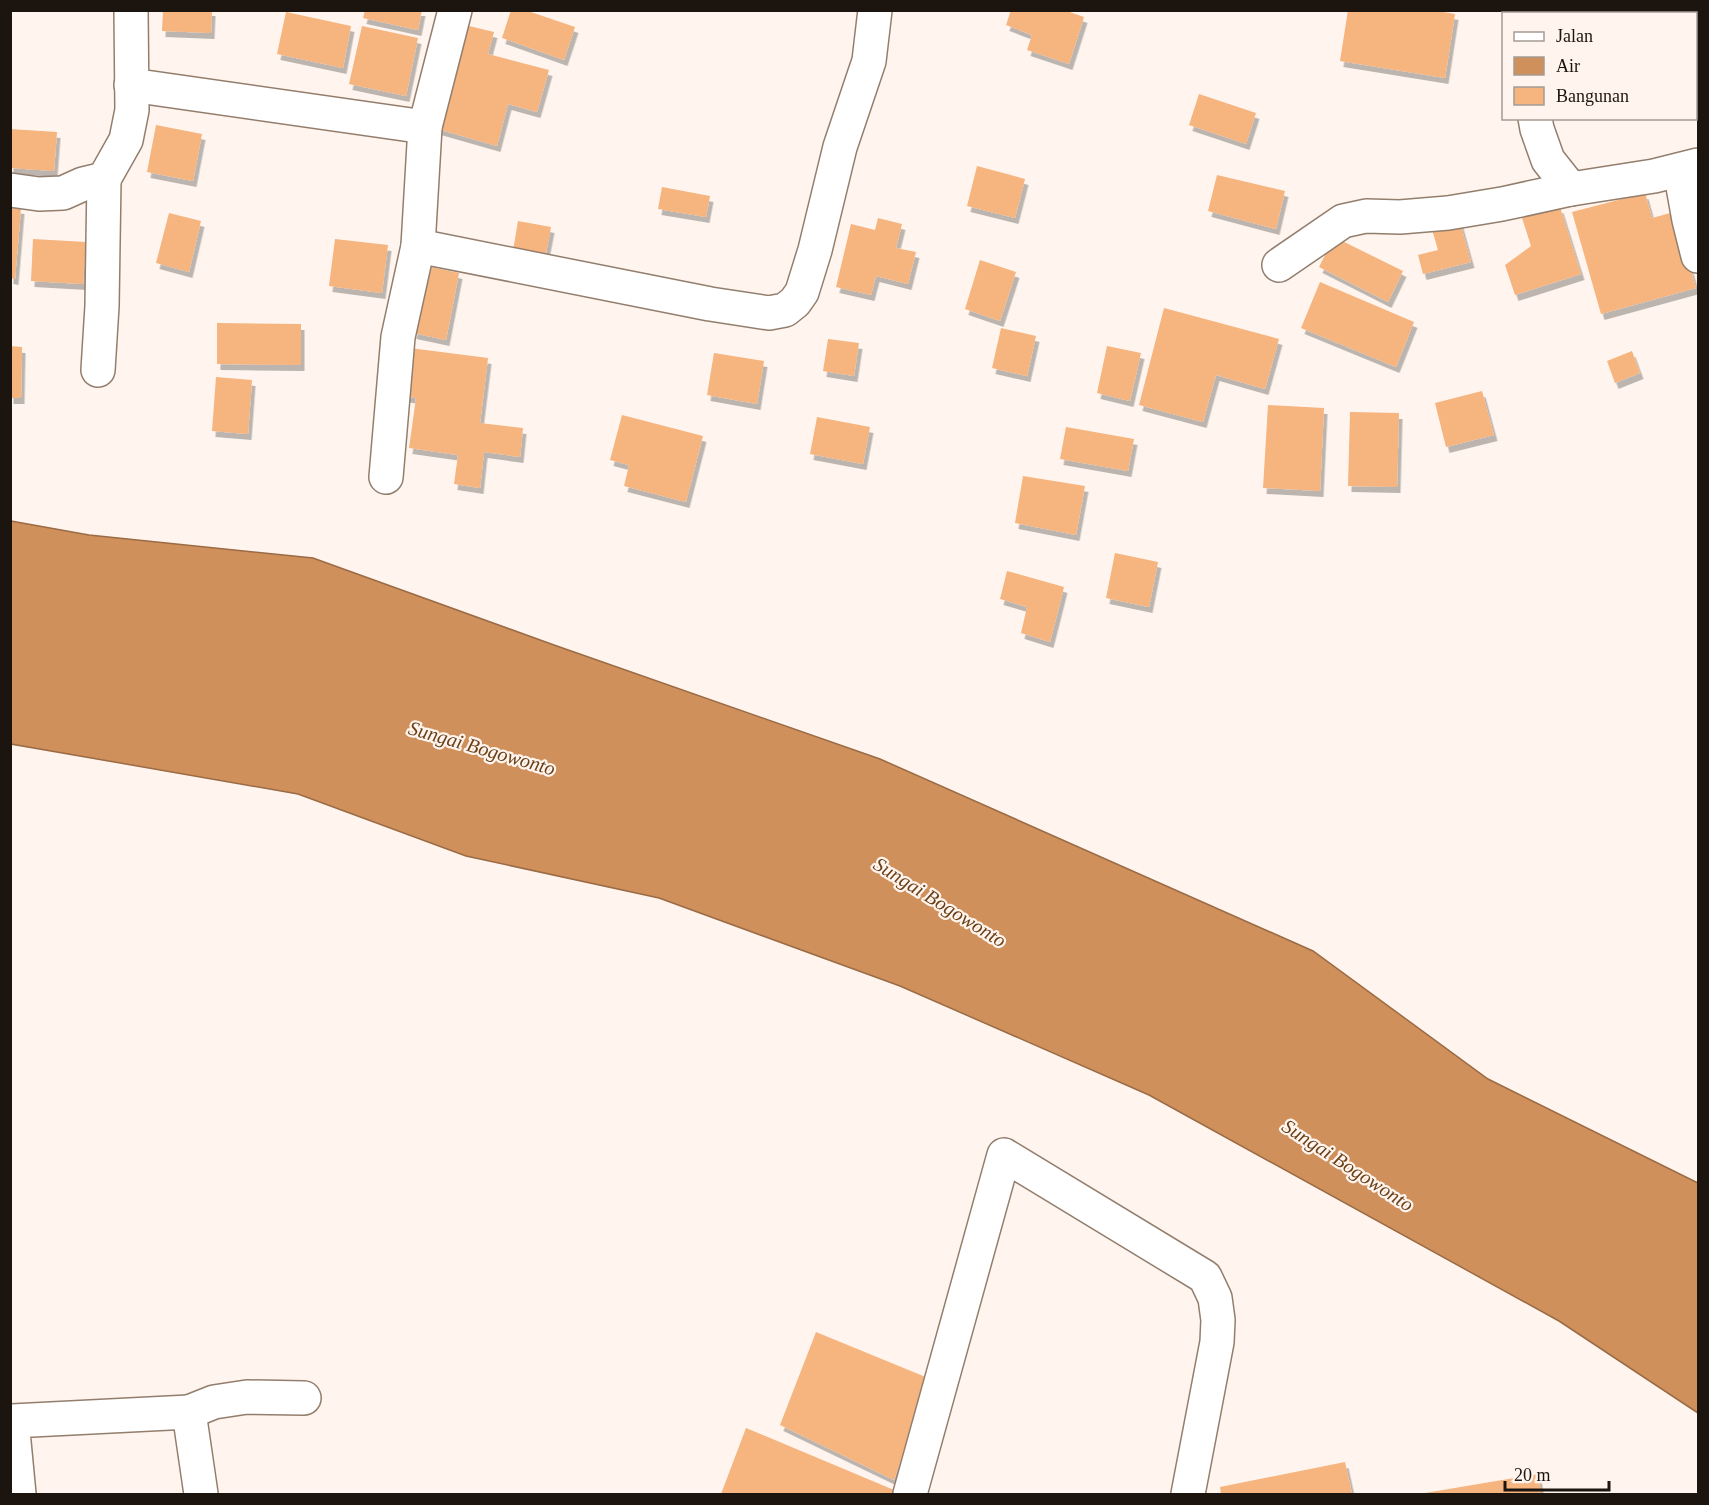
<svg xmlns="http://www.w3.org/2000/svg" width="1709" height="1505" viewBox="0 0 1709 1505" font-family="'Times New Roman',serif">
	<defs>
		<filter id="shadow"><feDropShadow dx="3.5" dy="6" stdDeviation="0" flood-color="#0004"/></filter>
	</defs>
	<rect width="100%" height="100%" fill="#fff5ee"/>
	<path fill="#d0905c" stroke="#9a6b45" stroke-width="1.5" d="M11,521L89,535L313,558L554,645L880,759L1313,951L1488,1079L1698,1183V1413L1559,1321L1149,1095L900,986L659,898L466,856L298,794L11,744Z"/>
	<g fill="#f6b47f" filter="url(#shadow)">
		<path d="M163,10H212L211,33L162,31Z"/>
		<path d="M365,10H422L418,30L363,18Z"/>
		<path d="M511,10H525L575,27L564,60L502,38Z"/>
		<path d="M1011,10H1064L1084,17L1069,64L1027,50L1032,35L1006,25Z"/>
		<path d="M1348,10H1432L1455,14L1445,78L1340,61Z"/>
		<path d="M286,12L351,26L343,68L277,54Z"/>
		<path d="M461,24L494,32L488,54L549,70L537,112L508,104L497,146L434,128Z"/>
		<path d="M362,26L418,38L406,96L349,84Z"/>
		<path d="M1199,94L1256,113L1246,144L1189,125Z"/>
		<path d="M156,125L202,134L193,181L147,172Z"/>
		<path d="M10,129L57,132L54,171L10,168Z"/>
		<path d="M977,166L1025,179L1015,218L967,206Z"/>
		<path d="M1217,175L1285,191L1276,229L1208,211Z"/>
		<path d="M662,187L710,196L706,217L658,209Z"/>
		<path d="M1645,193L1652,218L1674,212L1696,288L1601,314L1572,212Z"/>
		<path d="M10,207L21,208L15,279L10,278Z"/>
		<path d="M1560,207L1581,274L1515,295L1505,265L1531,246L1522,218Z"/>
		<path d="M169,213L201,221L189,272L156,263Z"/>
		<path d="M878,218L902,224L896,248L916,252L908,284L876,276L871,295L836,287L851,224L875,230Z"/>
		<path d="M1459,219L1471,262L1423,274L1418,255L1438,250L1431,226Z"/>
		<path d="M518,221L551,227L544,263L512,257Z"/>
		<path d="M1334,237L1403,271L1388,302L1319,267Z"/>
		<path d="M33,239L86,242L83,284L31,281Z"/>
		<path d="M335,239L388,245L382,293L329,286Z"/>
		<path d="M980,260L1016,272L1000,321L965,309Z"/>
		<path d="M426,266L459,273L446,340L413,333Z"/>
		<path d="M1320,282L1414,322L1396,367L1301,328Z"/>
		<path d="M1164,308L1279,339L1265,389L1216,375L1203,422L1139,405Z"/>
		<path d="M217,323L301,324V365L217,364Z"/>
		<path d="M1001,328L1036,336L1027,376L992,368Z"/>
		<path d="M828,339L859,343L854,376L823,371Z"/>
		<path d="M10,346L22,347L21,398H10Z"/>
		<path d="M1107,346L1141,353L1130,401L1097,393Z"/>
		<path d="M402,347L488,358L480,423L523,428L520,457L484,452L480,488L454,484L458,455L409,448L416,398L396,395Z"/>
		<path d="M1632,351L1640,373L1615,383L1607,361Z"/>
		<path d="M714,353L764,361L757,404L707,395Z"/>
		<path d="M216,377L252,380L248,434L212,431Z"/>
		<path d="M1482,391L1494,435L1446,447L1435,403Z"/>
		<path d="M1268,405L1324,408L1320,491L1263,488Z"/>
		<path d="M1350,412L1399,413L1397,487L1348,486Z"/>
		<path d="M622,415L703,436L686,502L624,486L629,465L610,460Z"/>
		<path d="M817,417L870,427L863,464L810,454Z"/>
		<path d="M1066,427L1134,439L1128,471L1060,459Z"/>
		<path d="M1023,476L1085,486L1076,535L1015,523Z"/>
		<path d="M1115,553L1158,562L1149,607L1106,598Z"/>
		<path d="M1007,571L1064,587L1050,642L1021,633L1027,607L1000,599Z"/>
		<path d="M816,1332L928,1378L894,1480L780,1425Z"/>
		<path d="M746,1428L894,1490L892,1494H721Z"/>
		<path d="M1345,1462L1352,1494H1221L1220,1487Z"/>
		<path d="M1538,1474L1541,1494H1425V1493Z"/>
	</g>
	<g fill="none" stroke-linecap="round" stroke-linejoin="round">
		<defs>
			<g id="minor">
				<path d="M1528,10L1529,14"/>
				<path d="M131,85L425,127"/>
				<path d="M1535,118L1537,129L1548,160L1571,189"/>
				<path d="M1680,170L1689,220L1698,256"/>
				<path d="M10,190L39,194L63,193L83,184L104,179L126,140L132,110L131,10"/>
				<path d="M418,246L710,304L769,313L785,310L795,302L802,292L815,250L840,147L869,61L875,10"/>
				<path d="M1279,265L1343,221L1366,216L1400,217L1448,213L1502,204L1571,189L1654,176L1698,165"/>
				<path d="M98,370L102,306L104,179"/>
				<path d="M386,477L398,337L418,246L425,127L455,10"/>
				<path d="M19,1494L12,1421L189,1412"/>
				<path d="M201,1494L189,1412L214,1402L247,1397L304,1398"/>
				<path d="M910,1494L1004,1155L1205,1277L1215,1298L1218,1320L1217,1342L1188,1494"/>
			</g>
		</defs>
		<use href="#minor" stroke="#937e6d" stroke-width="36"/>
		<use href="#minor" stroke="#fff" stroke-width="33"/>
	</g>
	<g text-anchor="middle" stroke-width="4.5" stroke-linejoin="round" paint-order="stroke">
		<g font-size="20" font-style="italic" fill="#6a3f17" stroke="#fff5ee">
			<text transform="translate(482 748) rotate(16)" y="7">Sungai Bogowonto</text>
			<text transform="translate(940 902) rotate(32)" y="7">Sungai Bogowonto</text>
			<text transform="translate(1348 1165) rotate(33)" y="7">Sungai Bogowonto</text>
		</g>
	</g>
	<rect width="1709" height="1505" fill="none" stroke="#1c140e" stroke-width="24"/>
	<rect x="1502" y="12" width="195" height="108" fill="#fff5ee" stroke="#a49b94" stroke-width="1.5"/>
	<rect x="1514" y="32" width="30" height="9" fill="#ffffff" stroke="#a49b94" stroke-width="1.5"/>
	<text x="1556" y="42" font-size="18" fill="#1c140e">Jalan</text>
	<rect x="1514" y="57" width="30" height="18" fill="#d0905c" stroke="#a49b94" stroke-width="1.5"/>
	<text x="1556" y="72" font-size="18" fill="#1c140e">Air</text>
	<rect x="1514" y="87" width="30" height="18" fill="#f6b47f" stroke="#a49b94" stroke-width="1.5"/>
	<text x="1556" y="102" font-size="18" fill="#1c140e">Bangunan</text>
	<path d="M1505 1481v9h104v-9" fill="none" stroke="#1c140e" stroke-width="3"/>
	<text x="1514" y="1481" font-size="18" fill="#1c140e" stroke="#fff5ee" stroke-width="4.5" paint-order="stroke">20 m</text>
</svg>
